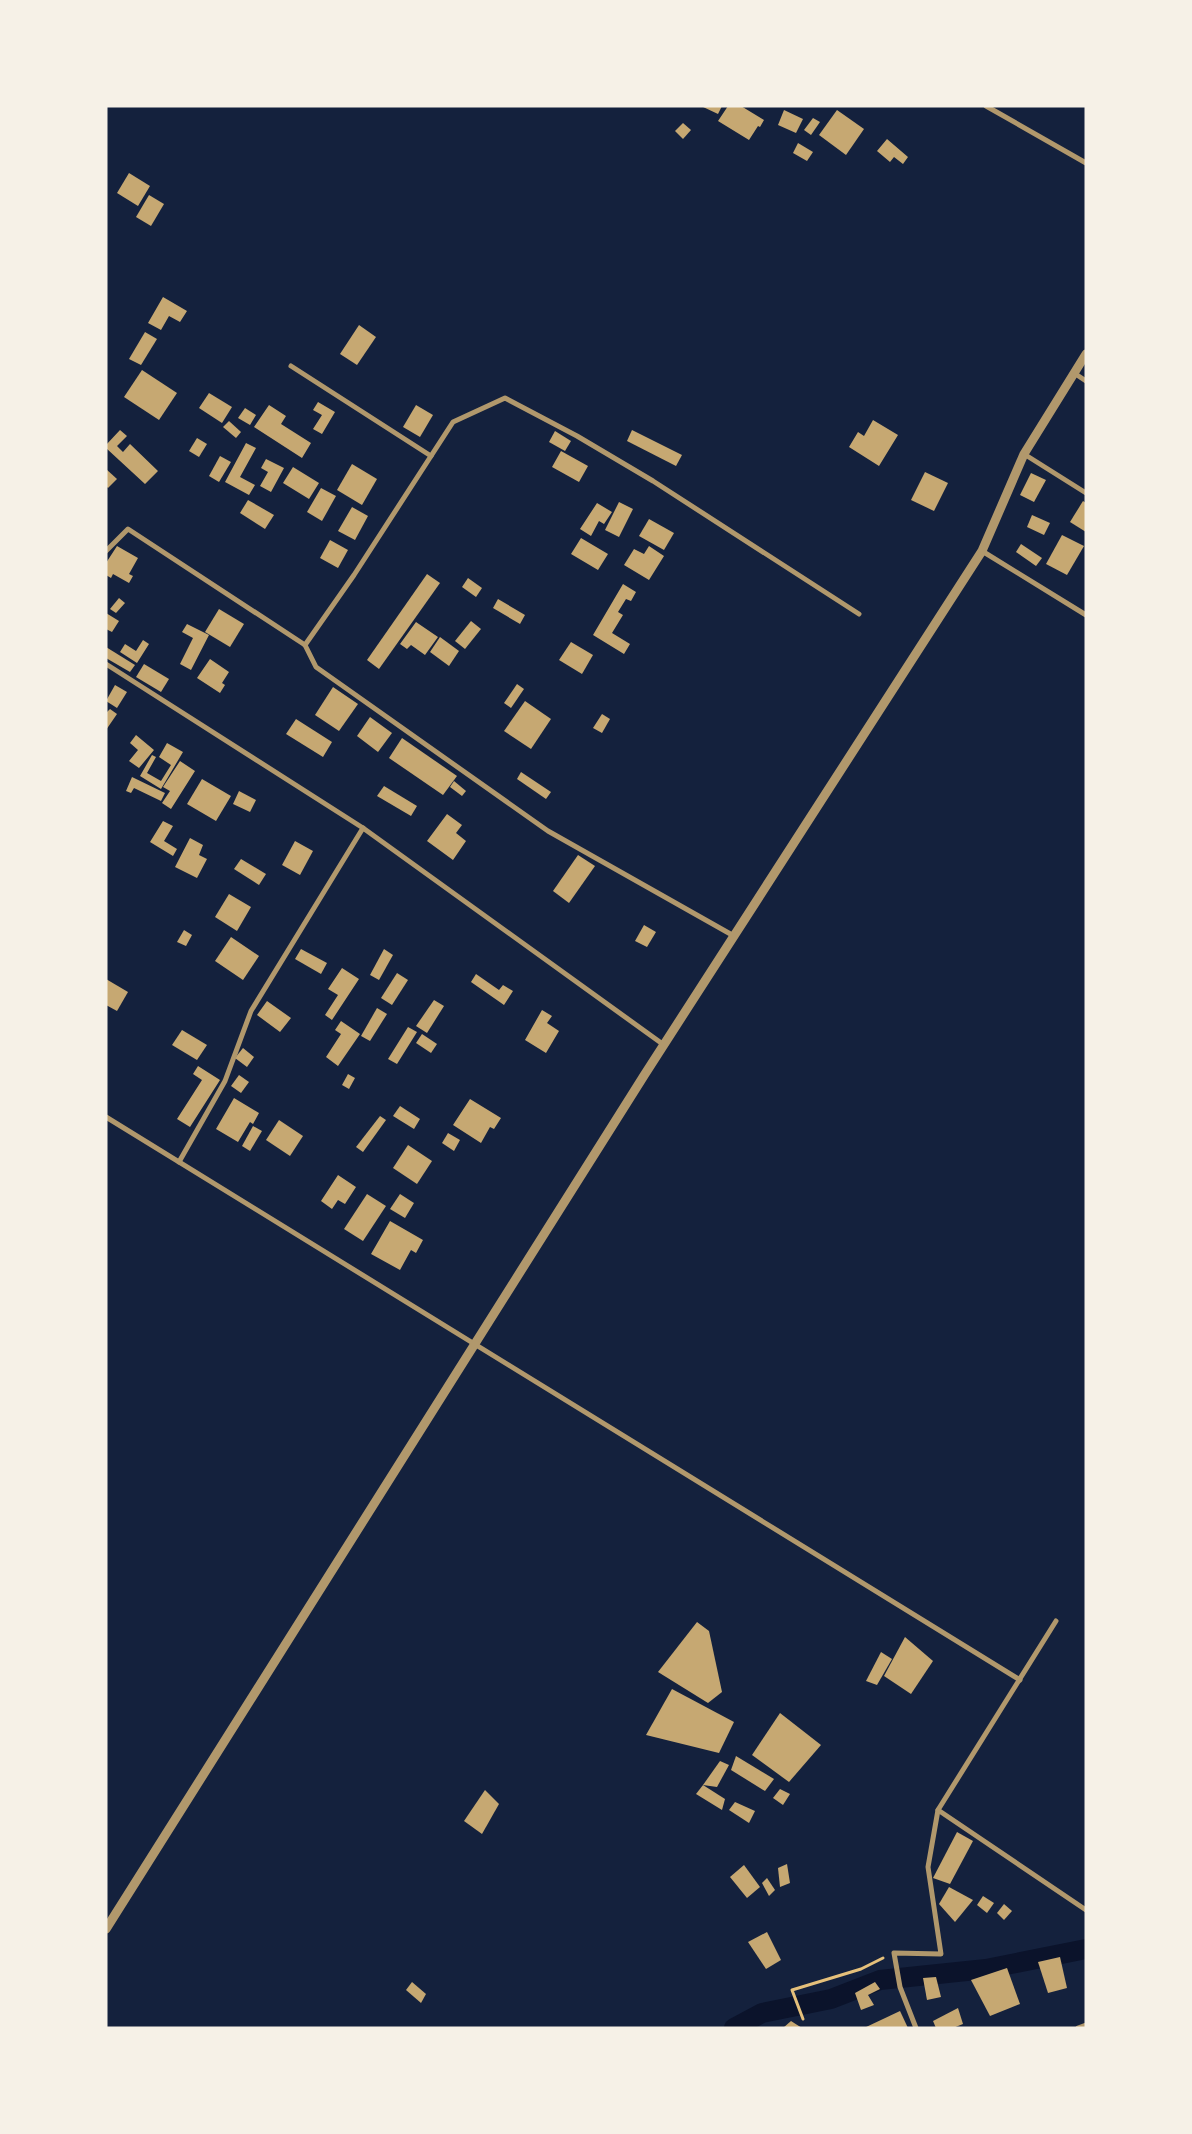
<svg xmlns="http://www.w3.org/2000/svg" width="1192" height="2134" viewBox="0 0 1192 2134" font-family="Rubik,sans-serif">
	<rect width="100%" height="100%" fill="#14213d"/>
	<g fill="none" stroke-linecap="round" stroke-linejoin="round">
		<path stroke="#0b132b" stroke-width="20" d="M734,2028L762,2013L831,1999L880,1980L986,1969L1086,1949"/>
	</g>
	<g fill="#c6a872">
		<path d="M701,106H722L718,114Z"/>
		<path d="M728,106H741L764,120L760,127L758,126L749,140L718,121Z"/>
		<path d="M784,110L803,119L796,133L778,125Z"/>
		<path d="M837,110L864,129L846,155L819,135Z"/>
		<path d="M813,118L820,122L811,135L804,130Z"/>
		<path d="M683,123L691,130L683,139L675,131Z"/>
		<path d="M887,139L908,157L903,164L894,157L890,162L877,151Z"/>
		<path d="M798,143L813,152L807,161L793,153Z"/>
		<path d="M129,173L150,186L138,206L117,193Z"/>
		<path d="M149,195L164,204L151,226L136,217Z"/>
		<path d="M163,297L187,311L180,322L169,316L161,330L148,323Z"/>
		<path d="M359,325L376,337L357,365L340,354Z"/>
		<path d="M145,332L157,339L141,365L129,359Z"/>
		<path d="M142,370L177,393L159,420L124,397Z"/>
		<path d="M209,393L232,407L222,423L199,408Z"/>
		<path d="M318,402L335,412L322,434L313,429L322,415L313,410Z"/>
		<path d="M269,405L286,416L281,424L311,443L302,458L254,427Z"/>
		<path d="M416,405L433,415L420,437L403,427Z"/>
		<path d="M245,408L256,415L250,425L238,418Z"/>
		<path d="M873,420L898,435L879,466L849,447L858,432L864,436Z"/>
		<path d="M229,421L241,432L236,438L223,427Z"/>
		<path d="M120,430L127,436L117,446L123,452L130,444L158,471L145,484L106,448V445Z"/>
		<path d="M632,430L682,455L676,466L627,441Z"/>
		<path d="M555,431L571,441L565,451L549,442Z"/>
		<path d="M197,438L207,444L199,457L189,451Z"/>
		<path d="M246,443L256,448L240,477L255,485L249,495L225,482Z"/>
		<path d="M561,451L588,466L579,482L552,467Z"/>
		<path d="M220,456L231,462L219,482L209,476Z"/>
		<path d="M266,459L284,468L271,492L260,486L268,472L261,468Z"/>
		<path d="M352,464L377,479L362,505L337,490Z"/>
		<path d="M293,467L319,483L309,499L283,483Z"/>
		<path d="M106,469L117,479L108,488L106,486Z"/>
		<path d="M925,472L948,483L934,511L911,500Z"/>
		<path d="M1031,473L1046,480L1034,502L1020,495Z"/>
		<path d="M321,488L336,496L322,521L307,512Z"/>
		<path d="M248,500L274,515L265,529L240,513Z"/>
		<path d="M1083,501L1086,503V532L1070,522Z"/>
		<path d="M619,502L633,509L619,537L605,530Z"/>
		<path d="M597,503L612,512L604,524L599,521L591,536L580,529Z"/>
		<path d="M352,507L368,516L355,540L338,531Z"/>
		<path d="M1032,515L1050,523L1044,535L1027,527Z"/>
		<path d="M649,519L674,533L664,550L639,536Z"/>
		<path d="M1062,535L1084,546L1067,575L1046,564Z"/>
		<path d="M581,538L608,554L598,570L571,554Z"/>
		<path d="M330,540L348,550L338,568L320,558Z"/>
		<path d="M1021,544L1042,558L1036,566L1016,552Z"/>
		<path d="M117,546L138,558L129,574L133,576L129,583L113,574L111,578L106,575V563Z"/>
		<path d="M649,546L664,556L649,580L624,565L634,549L644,554Z"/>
		<path d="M427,574L440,583L379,669L367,660Z"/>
		<path d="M468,578L482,588L476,597L462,587Z"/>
		<path d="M623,584L636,592L631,601L626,599L618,612L623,615L612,633L630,644L624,654L593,635Z"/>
		<path d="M119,598L125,603L116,613L110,609Z"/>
		<path d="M498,599L525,615L520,624L493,608Z"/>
		<path d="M219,609L244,624L230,647L205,632Z"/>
		<path d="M106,613L119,621L112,632L106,629Z"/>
		<path d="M471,621L481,629L465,649L455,641Z"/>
		<path d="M416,622L438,637L425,655L411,645L407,649L400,644Z"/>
		<path d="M187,624L209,635L191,670L180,664L193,638L182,632Z"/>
		<path d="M440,637L459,651L449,666L430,652Z"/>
		<path d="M143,640L149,644L137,663L120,652L125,644L136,651Z"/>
		<path d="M571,642L593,655L582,674L559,660Z"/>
		<path d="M106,647L135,665L130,672L106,658Z"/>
		<path d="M210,659L229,672L222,683L225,685L220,693L197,678Z"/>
		<path d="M144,664L169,679L161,692L136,677Z"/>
		<path d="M517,684L524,689L511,708L504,703Z"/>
		<path d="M115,685L127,692L117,708L106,701Z"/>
		<path d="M333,687L358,704L339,731L315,715Z"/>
		<path d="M525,701L551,719L531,749L504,731Z"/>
		<path d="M110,709L117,714L106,730V713Z"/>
		<path d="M602,714L610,719L602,733L593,728Z"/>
		<path d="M370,717L392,733L378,752L357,736Z"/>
		<path d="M296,719L332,742L323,757L286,734Z"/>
		<path d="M136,735L154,750L139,768L129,761L138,750L130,743Z"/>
		<path d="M402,738L457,776L443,795L389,758Z"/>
		<path d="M167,743L183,752L161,789L140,776L152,755L156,757L147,773L161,781L171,765L159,757Z"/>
		<path d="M180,761L195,771L171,809L162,803L170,791L163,787Z"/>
		<path d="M521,772L551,792L546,799L517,779Z"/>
		<path d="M132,777L165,793L161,801L134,788L131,793L126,791Z"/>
		<path d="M202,779L231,796L216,821L187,804Z"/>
		<path d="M454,781L466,791L462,796L450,787Z"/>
		<path d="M384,786L417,806L411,816L377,796Z"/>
		<path d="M239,791L256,800L250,812L233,804Z"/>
		<path d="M447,814L462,825L456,833L466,841L453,860L427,841Z"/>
		<path d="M163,821L173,826L164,841L177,849L173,856L150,842Z"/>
		<path d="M190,838L203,845L199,855L207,859L197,878L175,867Z"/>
		<path d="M295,841L313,851L300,875L282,865Z"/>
		<path d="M578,855L595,866L569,903L553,891Z"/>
		<path d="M241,859L266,874L259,885L234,869Z"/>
		<path d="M229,894L251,907L237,931L215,917Z"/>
		<path d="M644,925L656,932L647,947L635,941Z"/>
		<path d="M184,930L192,935L186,946L177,942Z"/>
		<path d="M231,937L259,956L243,980L215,961Z"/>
		<path d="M301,949L327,963L321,974L295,959Z"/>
		<path d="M384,949L393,955L379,980L370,975Z"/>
		<path d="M342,968L359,979L332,1020L325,1015L338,995L328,989Z"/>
		<path d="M397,973L408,980L392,1005L381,998Z"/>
		<path d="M476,974L499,990L503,985L513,991L504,1005L471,982Z"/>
		<path d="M106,979L128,992L117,1011L106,1005Z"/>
		<path d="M434,1000L444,1006L427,1033L416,1026Z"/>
		<path d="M267,1001L291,1018L280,1032L257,1015Z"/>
		<path d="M377,1008L387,1014L370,1041L361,1036Z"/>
		<path d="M542,1010L552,1016L547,1023L559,1031L546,1053L525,1040Z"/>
		<path d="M341,1021L360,1034L338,1066L326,1057L341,1034L335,1030Z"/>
		<path d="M408,1027L417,1032L397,1064L388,1059Z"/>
		<path d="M182,1030L207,1045L197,1060L172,1045Z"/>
		<path d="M422,1034L437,1044L431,1053L416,1043Z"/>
		<path d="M243,1048L254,1057L247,1067L235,1058Z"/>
		<path d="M198,1066L220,1080L190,1127L177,1119L202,1080L193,1074Z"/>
		<path d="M348,1074L355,1078L349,1089L342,1085Z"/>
		<path d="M239,1075L249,1082L241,1093L231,1086Z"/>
		<path d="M234,1098L259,1113L253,1124L250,1122L238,1142L216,1129Z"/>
		<path d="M470,1099L501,1118L494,1129L490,1127L481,1143L453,1125Z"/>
		<path d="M400,1106L420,1119L414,1129L393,1116Z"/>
		<path d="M380,1116L386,1120L363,1152L356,1147Z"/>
		<path d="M279,1120L303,1136L290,1156L266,1140Z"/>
		<path d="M253,1126L262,1131L250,1151L242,1146Z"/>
		<path d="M448,1133L460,1140L454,1151L442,1143Z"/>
		<path d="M408,1145L432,1161L417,1184L393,1168Z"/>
		<path d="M338,1175L356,1187L345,1204L338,1200L332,1209L321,1201Z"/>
		<path d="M367,1194L386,1206L363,1241L344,1229Z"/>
		<path d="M400,1194L414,1203L405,1218L390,1209Z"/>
		<path d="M390,1221L423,1240L416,1253L411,1250L400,1270L371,1254Z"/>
		<path d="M697,1622L709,1631L722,1692L708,1703L658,1672Z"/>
		<path d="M905,1637L933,1661L911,1694L884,1676Z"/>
		<path d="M881,1652L892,1659L877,1685L866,1681Z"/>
		<path d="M672,1689L734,1722L719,1753L646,1735Z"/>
		<path d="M780,1713L821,1745L789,1782L752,1755Z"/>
		<path d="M736,1756L774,1779L765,1791L731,1770Z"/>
		<path d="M720,1761L729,1765L717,1787L703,1785Z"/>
		<path d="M703,1785L725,1799L722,1810L696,1794Z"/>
		<path d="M780,1789L790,1794L783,1805L773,1798Z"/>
		<path d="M485,1790L499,1804L482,1834L464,1821Z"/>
		<path d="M735,1802L755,1811L749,1823L729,1810Z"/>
		<path d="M957,1832L973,1841L950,1884L933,1878Z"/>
		<path d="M787,1864L790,1883L780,1887L778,1868Z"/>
		<path d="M744,1865L760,1887L747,1898L730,1877Z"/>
		<path d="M767,1878L775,1890L769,1896L762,1883Z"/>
		<path d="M949,1887L973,1900L955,1922L939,1904Z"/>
		<path d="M983,1896L994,1903L987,1913L977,1905Z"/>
		<path d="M1004,1904L1012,1911L1004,1920L997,1913Z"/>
		<path d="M767,1932L781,1960L766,1969L748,1942Z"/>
		<path d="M1060,1957L1067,1988L1048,1993L1038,1962Z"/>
		<path d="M1007,1968L1020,2004L990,2016L971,1980Z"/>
		<path d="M936,1977L941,1997L927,2000L923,1978Z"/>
		<path d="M412,1982L426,1994L421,2003L406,1990Z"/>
		<path d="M875,1982L880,1989L868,1995L874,2005L861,2010L855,1993Z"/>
		<path d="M958,2008L963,2024L953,2028H936L933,2021Z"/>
		<path d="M900,2011L908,2028H864Z"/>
		<path d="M791,2021L802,2028H783Z"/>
	</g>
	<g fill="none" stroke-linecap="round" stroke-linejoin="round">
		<path stroke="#e5c07b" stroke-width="3" d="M803,2019L792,1990L861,1969L883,1958"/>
		<g stroke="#b1986c" stroke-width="5">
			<path d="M986,106L1086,163"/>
			<path d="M291,366L431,456"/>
			<path d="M1074,373L1086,381"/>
			<path d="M1024,454L1086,493"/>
			<path d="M106,551L128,529L305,645L316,667L548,831L734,936"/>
			<path d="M982,551L1086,615"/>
			<path d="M305,645L354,575L453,422L505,398L577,436L653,481L859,614"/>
			<path d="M106,664L363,828L664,1045"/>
			<path d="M106,1117L1020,1680"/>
			<path d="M179,1162L225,1081L251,1011L363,828"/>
			<path d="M1056,1621L938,1810L1086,1910"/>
			<path d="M916,2028L900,1987L894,1953L941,1954L928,1867L938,1810"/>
			<path d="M1078,2028L1086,2025"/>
		</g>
		<path stroke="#b1986c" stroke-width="9" d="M106,1929L645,1074L982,551L1024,454L1086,354"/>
	</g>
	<rect width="1192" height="2134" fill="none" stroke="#f6f1e7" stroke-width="215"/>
</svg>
